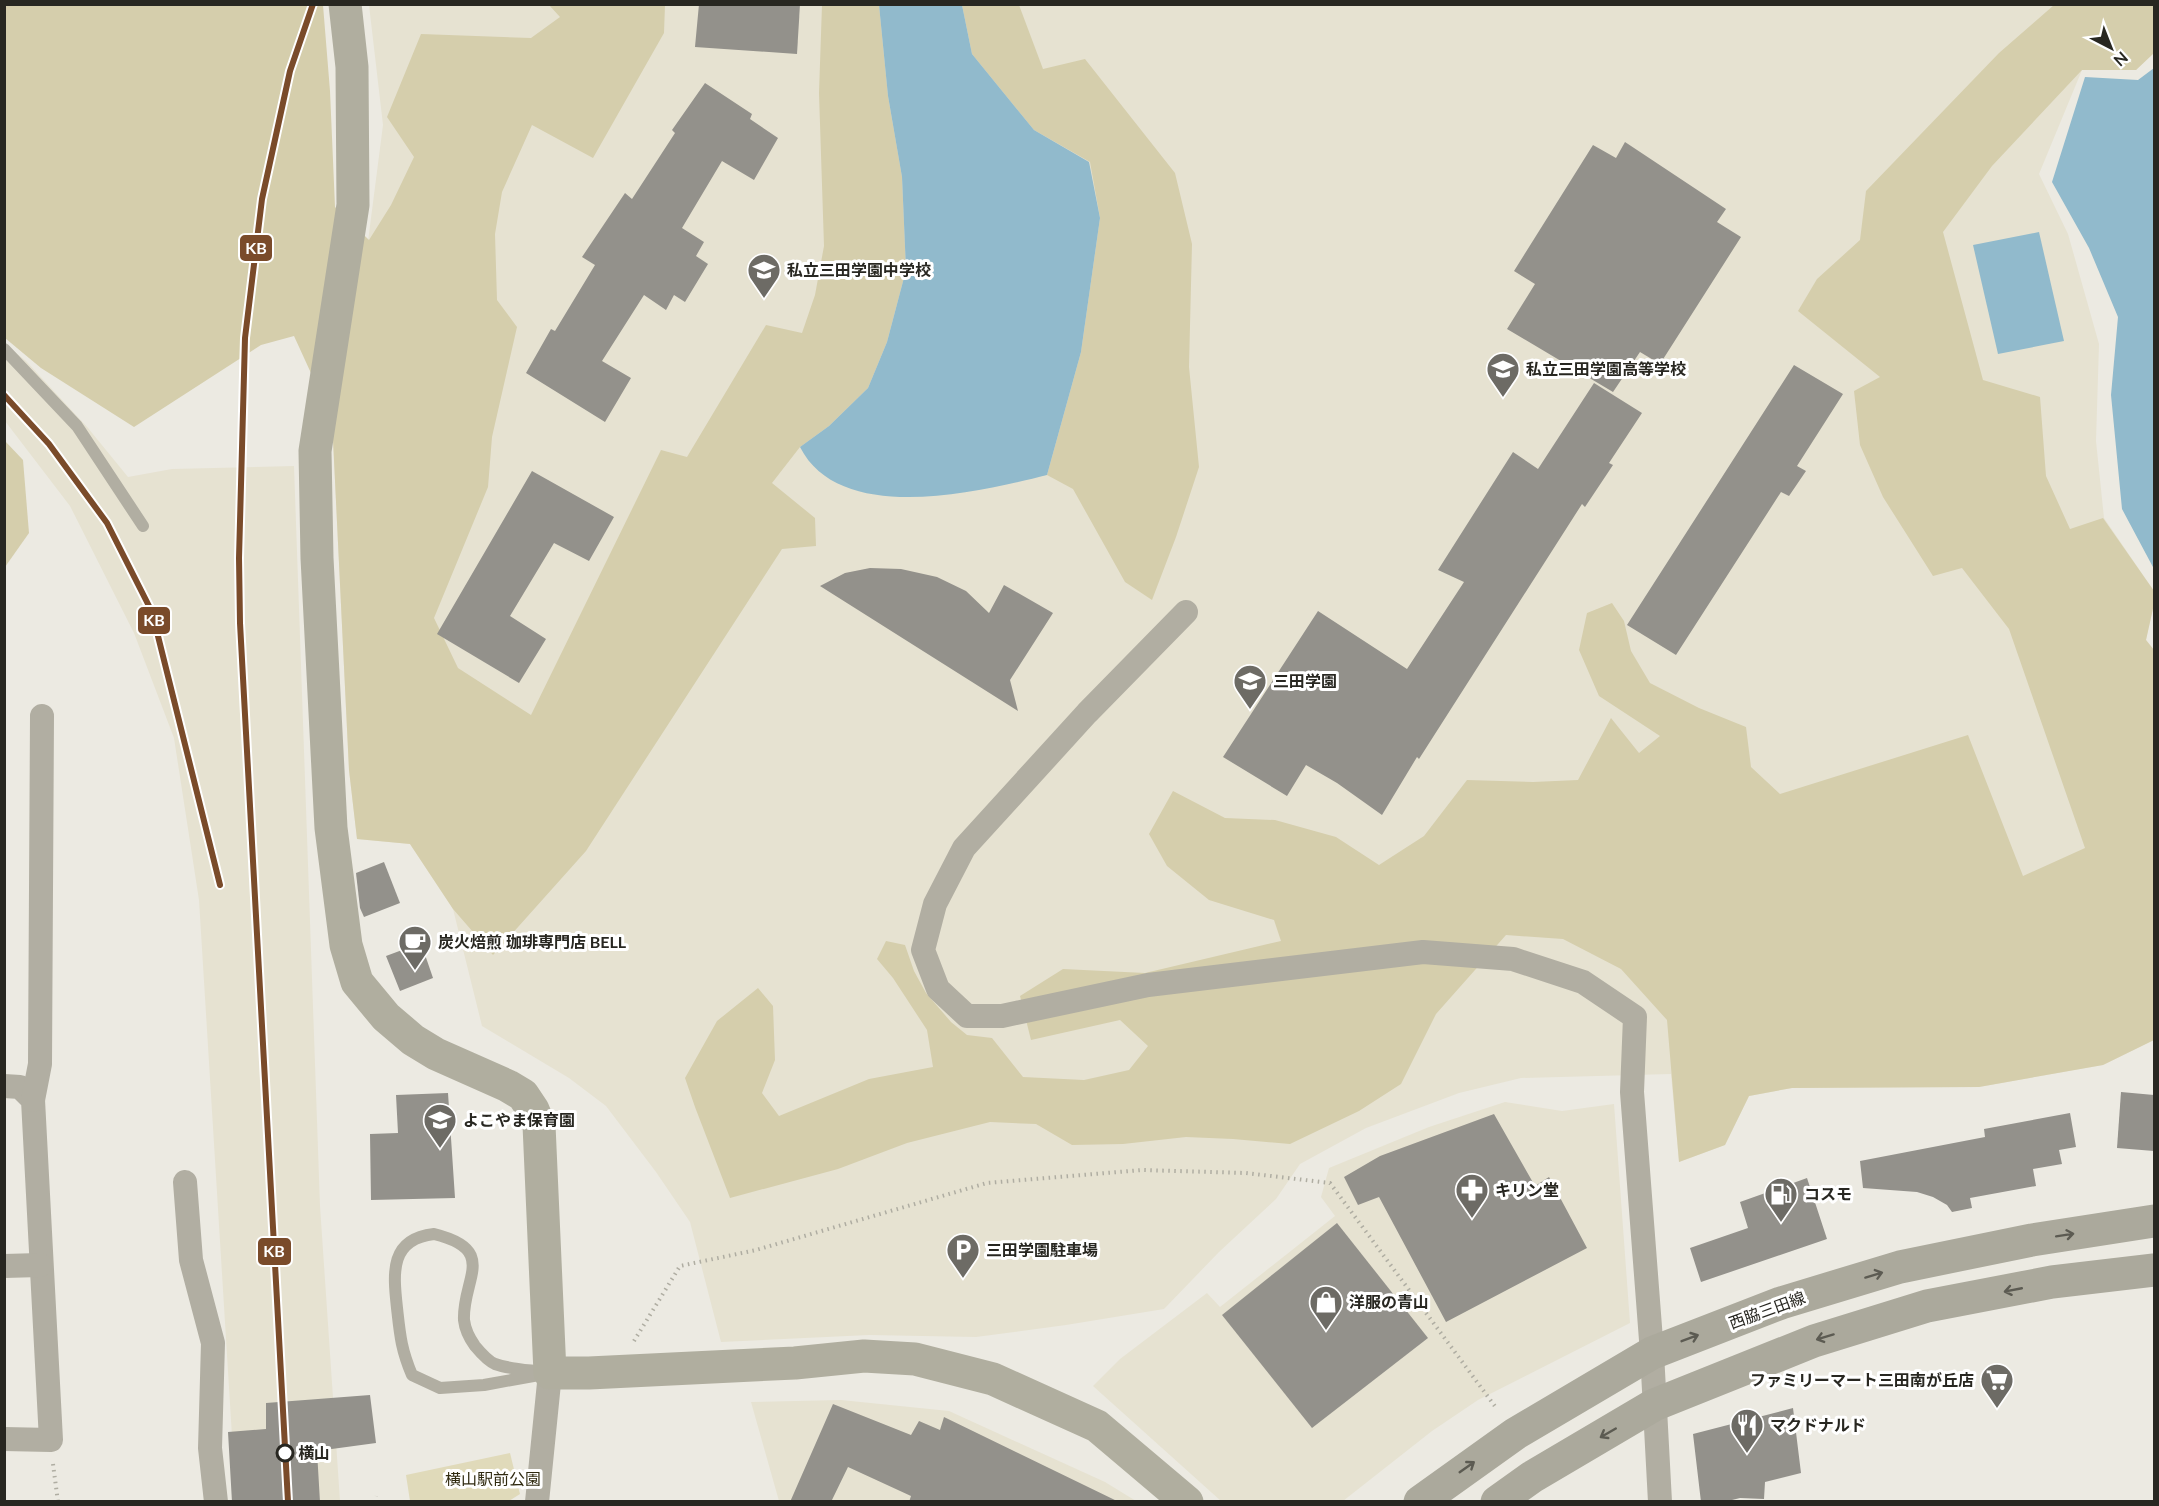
<svg xmlns="http://www.w3.org/2000/svg" width="2159" height="1506" viewBox="0 0 2159 1506" font-family="Lato,'Noto Sans JP',sans-serif">
	<rect width="100%" height="100%" fill="#eceae2"/>
	<g fill="#e6e2d1">
		<path d="M369,5H2154V53L2136,70H2082L2039,174L2068,234L2099,344L2096,441L2104,518L2154,591V604L2146,640L2154,650V1040L2103,1065L1979,1087L1792,1088L1749,1096L1725,1145L1679,1162L1671,1074L1521,1078L1459,1093L1366,1128L1300,1164L1276,1199L1219,1252L1164,1309L1066,1325L976,1337L869,1335L721,1342L690,1222L656,1172L606,1106L569,1078L482,1026L453,909L410,844L357,839L349,770L332,419L362,288L383,125Z"/>
		<path d="M5,344L26,361L88,428L128,477L172,469L294,466L320,1206L340,1501H236L199,900L174,738L134,633L70,506L5,421Z"/>
		<path d="M1505,1102L1562,1111L1614,1104L1630,1323L1478,1400L1432,1431L1343,1501H1221L1093,1386L1120,1359L1207,1293L1220,1307L1335,1216L1321,1197L1329,1168L1429,1127Z"/>
		<path d="M841,1400L949,1411L1105,1482L1136,1501H779L751,1402Z"/>
	</g>
	<path fill="#e0daba" d="M510,1453L520,1494L509,1501H410L406,1475Z"/>
	<g fill="#d5ceac">
		<path d="M4,5H323L330,91L335,207L369,240L391,205L414,157L387,117L421,34L531,38L560,17L549,5H665L664,33L593,158L532,125L502,192L495,234L497,300L517,327L492,437L488,487L434,618L458,668L531,715L661,450L687,457L766,325L802,333L815,295L824,246L819,93L822,5H879L888,96L902,177L906,270L887,342L868,388L829,426L800,447L772,483L815,518L816,546L782,549L586,851L493,955L453,909L410,844L357,839L349,770L332,419L294,336L261,345L134,427L41,368L5,338Z"/>
		<path d="M962,5H1019L1043,69L1085,59L1175,173L1192,244L1189,367L1199,467L1176,537L1152,600L1125,582L1073,489L1047,475L1081,352L1100,218L1090,162L1034,130L972,54Z"/>
		<path d="M2054,5H2154V53L2136,70H2082L1992,166L1943,232L1983,380L2040,397L2046,476L2070,529L2103,518L2154,591V604L2146,640L2154,650V1040L2103,1065L1979,1087L1792,1088L1749,1096L1725,1145L1679,1162L1667,1020L1621,969L1563,939L1506,935L1436,1014L1401,1084L1359,1111L1290,1144L1233,1139L1186,1137L1123,1144L1072,1145L1036,1124L990,1122L907,1143L838,1169L730,1198L695,1107L685,1078L717,1021L758,988L773,1006L775,1060L762,1093L779,1116L869,1079L933,1067L927,1030L893,978L877,959L886,941L905,945L914,971L926,993L951,1022L967,1035L992,1038L1023,1077L1084,1080L1129,1070L1148,1046L1120,1020L1031,1040L1020,996L1063,969L1145,973L1281,941L1274,920L1209,900L1167,866L1149,834L1173,791L1225,818L1275,820L1336,837L1379,865L1424,836L1467,780L1533,782L1578,780L1611,718L1639,753L1660,736L1599,696L1579,650L1587,613L1612,603L1624,621L1631,651L1650,683L1699,708L1746,727L1751,767L1780,794L1968,735L2023,876L2085,848L2009,629L1962,568L1933,576L1883,497L1860,445L1854,391L1880,377L1798,311L1817,279L1860,240L1866,191L1999,53Z"/>
		<path d="M5,441L23,460L29,533L5,567Z"/>
	</g>
	<g fill="#91bacc">
		<path d="M879,5H962L972,54L1034,130L1089,162L1100,218L1081,352L1047,475C979,492 840,526 800,447L829,426L868,388L887,342L906,270L902,177L888,96Z"/>
		<path d="M2154,68V569L2122,509L2111,395L2118,317L2089,248L2052,182L2085,77L2138,80Z"/>
		<path d="M2039,232L2064,341L1998,354L1973,245Z"/>
	</g>
	<g fill="#93918b">
		<path d="M699,4H800L797,54L695,47Z"/>
		<path d="M705,83L752,114L750,119L778,138L754,180L722,161L682,228L704,242L696,256L708,264L685,302L674,295L666,310L644,295L602,361L631,378L605,422L526,373L551,329L555,331L595,265L582,257L625,193L632,199L675,133L672,130Z"/>
		<path d="M1625,142L1726,209L1717,222L1741,237L1660,364L1640,352L1613,392L1507,329L1535,284L1514,271L1593,145L1616,158Z"/>
		<path d="M1794,365L1843,394L1797,466L1806,471L1789,496L1781,492L1676,655L1627,625Z"/>
		<path d="M1594,383L1642,413L1609,463L1613,465L1585,507L1582,504L1419,759L1417,757L1382,815L1337,783L1306,765L1287,796L1223,757L1318,611L1407,669L1464,582L1438,570L1513,452L1538,469Z"/>
		<path d="M532,471L614,517L589,561L554,543L510,616L546,639L519,683L437,634Z"/>
		<path d="M870,568L901,569L937,577L966,591L989,613L1004,585L1053,613L1010,680L1018,711L820,586L845,573Z"/>
		<path d="M384,862L400,903L364,917L360,908L356,873Z"/>
		<path d="M421,943L433,978L400,991L386,956Z"/>
		<path d="M2121,1092L2154,1095V1151L2117,1148Z"/>
		<path d="M448,1093L455,1198L371,1200L370,1134L398,1133L396,1095Z"/>
		<path d="M2070,1113L2076,1147L2059,1150L2062,1164L2033,1169L2036,1186L1970,1198L1972,1208L1952,1212L1947,1205L1933,1197L1917,1192L1863,1188L1860,1161L1985,1137L1984,1129Z"/>
		<path d="M1494,1114L1535,1186L1549,1177L1587,1248L1446,1322L1379,1197L1358,1205L1344,1177L1380,1156Z"/>
		<path d="M1807,1178L1827,1239L1701,1282L1690,1248L1748,1228L1740,1202Z"/>
		<path d="M1337,1223L1428,1338L1312,1428L1222,1315Z"/>
		<path d="M370,1395L376,1443L317,1451L320,1502H232L228,1432L266,1429V1403Z"/>
		<path d="M833,1404L911,1435L919,1421L940,1430L944,1417L1119,1502H909L911,1496L848,1467L831,1502H790Z"/>
		<path d="M1793,1408L1801,1473L1765,1482L1764,1499L1740,1498L1724,1502H1701L1693,1434Z"/>
	</g>
	<g fill="none" stroke-linecap="round" stroke-linejoin="round">
		<g stroke="#afada2" stroke-width="4" stroke-dasharray="1.5 4.5" stroke-linecap="butt">
			<path d="M634,1341L680,1266L756,1250L987,1183L1142,1170L1246,1173L1330,1183L1497,1409"/>
			<path d="M53,1464L58,1502"/>
			<path d="M375,1502L376,1496"/>
		</g>
		<g stroke="#b1aea2" stroke-width="12">
			<path d="M4,349L77,426L143,526"/>
			<path d="M434,1234C499,1250 462,1279 464,1320C465,1329 470,1339 475,1346C480,1352 488,1361 495,1364C512,1370 533,1370 550,1373L484,1385L440,1388L412,1375C401,1349 400,1335 397,1308C393,1272 390,1239 434,1234Z"/>
		</g>
		<g stroke="#b1aea2" stroke-width="24">
			<path d="M1186,612L1087,713L964,848L935,904L923,950L938,989L967,1016H1002L1148,985L1423,952L1513,959L1583,982L1635,1017L1632,1092L1652,1353L1660,1502"/>
			<path d="M4,1086L20,1087L33,1100L51,1440L4,1439"/>
			<path d="M33,1100L40,1064L42,716"/>
			<path d="M185,1182L191,1260L213,1343L210,1448L216,1502"/>
			<path d="M4,1266L40,1265"/>
			<path d="M537,1502L550,1373"/>
		</g>
		<path stroke="#b0ae9f" stroke-width="33" d="M345,4L352,67L353,205L315,451L317,558L331,828L346,945L357,982L386,1017L413,1040L436,1054L508,1086L523,1095L533,1110L539,1125L550,1373H589L795,1363L864,1356L915,1359L993,1379L1097,1426L1187,1502"/>
		<g stroke="#aba99c" stroke-width="33">
			<path d="M1420,1502L1515,1434L1652,1353L1781,1303L1900,1267L2032,1240L2154,1221"/>
			<path d="M1497,1502L1532,1477L1654,1405L1814,1341L1927,1306L2052,1282L2154,1270"/>
		</g>
		<defs>
			<g id="rail-1">
				<path d="M4,395L49,444L107,523L152,612L220,885"/>
				<path d="M288,1502L240,623L239,558L245,338L262,199L290,71L313,4"/>
			</g>
		</defs>
		<use href="#rail-1" stroke="#fff" stroke-width="10"/>
		<use href="#rail-1" stroke="#7a4b2a" stroke-width="6"/>
	</g>
	<defs><path id="oneway-shaft" d="M-6 0H5M1.5-3L5.5 0L1.5 3" fill="none" stroke-width="1.6" stroke-linecap="round" stroke-linejoin="round" transform="scale(1.5)"/></defs>
	<g stroke="#5c5b52">
		<use href="#oneway-shaft" transform="translate(2065 1235) rotate(-9)"/>
		<use href="#oneway-shaft" transform="translate(1874 1275) rotate(-17)"/>
		<use href="#oneway-shaft" transform="translate(2013 1290) rotate(169)"/>
		<use href="#oneway-shaft" transform="translate(1825 1337) rotate(163)"/>
		<use href="#oneway-shaft" transform="translate(1690 1338) rotate(-21)"/>
		<use href="#oneway-shaft" transform="translate(1608 1433) rotate(150)"/>
		<use href="#oneway-shaft" transform="translate(1467 1467) rotate(-35)"/>
	</g>
	<defs>
		<symbol id="school-pin" viewBox="-11 -11 22 30"><path d="M0 17L-7.5 6A9.5 9.5 0 1 1 7.5 6Z" fill="#6d6b65" stroke="#fff"/><path d="M0-5L7-2L0 1L-7-2ZM-4 1L0 2.5L4 1V4Q0 6-4 4Z" fill="#fff"/></symbol>
		<symbol id="cafe-pin" viewBox="-11 -11 22 30"><path d="M0 17L-7.5 6A9.5 9.5 0 1 1 7.5 6Z" fill="#6d6b65" stroke="#fff"/><path d="M-5.5-4.5H6V0H3Q3 3.5 0 3.5H-2.5Q-5.5 3.5-5.5 0ZM3-3.2v2h1.7v-2ZM-6 4.5H4V6H-6Z" fill="#fff"/></symbol>
		<symbol id="pharmacy-pin" viewBox="-11 -11 22 30"><path d="M0 17L-7.5 6A9.5 9.5 0 1 1 7.5 6Z" fill="#6d6b65" stroke="#fff"/><path d="M-2-6h4v4h4v4h-4v4h-4v-4h-4v-4h4Z" fill="#fff"/></symbol>
		<symbol id="fuel-pin" viewBox="-11 -11 22 30"><path d="M0 17L-7.5 6A9.5 9.5 0 1 1 7.5 6Z" fill="#6d6b65" stroke="#fff"/><path d="M-5.5-6h7V0h2V4h1.3V-2.5L3-4.5l.8-.8L6-3V5H2.5V1h-1V6h-7ZM-4.2-4.7v3.2H.2V-4.7Z" fill="#fff"/></symbol>
		<symbol id="parking-pin" viewBox="-11 -11 22 30"><path d="M0 17L-7.5 6A9.5 9.5 0 1 1 7.5 6Z" fill="#6d6b65" stroke="#fff"/><path d="M-3.5-5.5H1a3.5 3.5 0 0 1 0 7H-1V5.5H-3.5ZM-1-3.4V-.6H.8a1.4 1.4 0 0 0 0-2.8Z" fill="#fff"/></symbol>
		<symbol id="shop-pin" viewBox="-11 -11 22 30"><path d="M0 17L-7.5 6A9.5 9.5 0 1 1 7.5 6Z" fill="#6d6b65" stroke="#fff"/><path d="M-5-2.5h2.3a2.7 3.5 0 0 1 5.4 0H5L5.5 6h-11ZM-1.5-2.5h3a1.5 2.3 0 0 0-3 0Z" fill="#fff"/></symbol>
		<symbol id="supermarket-pin" viewBox="-11 -11 22 30"><path d="M0 17L-7.5 6A9.5 9.5 0 1 1 7.5 6Z" fill="#6d6b65" stroke="#fff"/><path d="M-6-5.5h2.5l.6 2H6L4.5 2H-2.5L-4.4-4H-6ZM-1.5 3.2a1.3 1.3 0 1 0 .1 0ZM3 3.2a1.3 1.3 0 1 0 .1 0Z" fill="#fff"/></symbol>
		<symbol id="restaurant-pin" viewBox="-11 -11 22 30"><path d="M0 17L-7.5 6A9.5 9.5 0 1 1 7.5 6Z" fill="#6d6b65" stroke="#fff"/><path d="M-5-6h1v4h1v-4h1v4h1v-4h1v5L-1.5 .5V6h-2V.5L-5-1ZM5-6V6H3V1.5H1.5Q1.5-4 5-6Z" fill="#fff"/></symbol>
	</defs>
	<g fill-rule="evenodd">
		<use href="#school-pin" x="745" y="251" width="38" height="52"/>
		<use href="#school-pin" x="1484" y="350" width="38" height="52"/>
		<use href="#school-pin" x="1231" y="662" width="38" height="52"/>
		<use href="#cafe-pin" x="396" y="923" width="38" height="52"/>
		<use href="#school-pin" x="421" y="1101" width="38" height="52"/>
		<use href="#pharmacy-pin" x="1453" y="1171" width="38" height="52"/>
		<use href="#fuel-pin" x="1762" y="1175" width="38" height="52"/>
		<use href="#parking-pin" x="944" y="1231" width="38" height="52"/>
		<use href="#shop-pin" x="1307" y="1283" width="38" height="52"/>
		<use href="#supermarket-pin" x="1978" y="1361" width="38" height="52"/>
		<use href="#restaurant-pin" x="1728" y="1406" width="38" height="52"/>
	</g>
	<circle fill="#fff" stroke="#282721" stroke-width="3" cx="285" cy="1453" r="8"/>
	<g text-anchor="middle" stroke-width="6" stroke-linejoin="round" paint-order="stroke">
		<g font-size="16" font-weight="bold" fill="#282721" stroke="#fff" text-anchor="start">
			<text x="787" y="276">私立三田学園中学校</text>
			<text x="1526" y="375">私立三田学園高等学校</text>
			<text x="1273" y="687">三田学園</text>
			<text x="438" y="948">炭火焙煎 珈琲専門店 BELL</text>
			<text x="463" y="1126">よこやま保育園</text>
			<text x="1495" y="1196">キリン堂</text>
			<text x="1804" y="1200">コスモ</text>
			<text x="986" y="1256">三田学園駐車場</text>
			<text x="1349" y="1308">洋服の青山</text>
			<text x="1974" y="1386" text-anchor="end">ファミリーマート三田南が丘店</text>
			<text x="1770" y="1431">マクドナルド</text>
		</g>
		<g font-size="16" fill="#282721" stroke="#fff">
			<text transform="translate(1767 1310) rotate(-20)" y="6">西脇三田線</text>
		</g>
		<g font-size="16" font-weight="bold" fill="#282721" stroke="#fff" text-anchor="start">
			<text x="298" y="1459">横山</text>
		</g>
		<g font-size="16" fill="#302a10" stroke="#fff">
			<text x="493" y="1485">横山駅前公園</text>
		</g>
	</g>
	<g stroke="#fff" stroke-width="2">
		<rect x="239" y="234" width="34" height="28" rx="6" fill="#7a4b2a"/>
		<rect x="137" y="606" width="34" height="29" rx="6" fill="#7a4b2a"/>
		<rect x="257" y="1237" width="35" height="29" rx="6" fill="#7a4b2a"/>
	</g>
	<g font-size="16" text-anchor="middle" font-weight="bold" fill="#fff">
		<text x="256" y="254">KB</text>
		<text x="154" y="626">KB</text>
		<text x="274" y="1257">KB</text>
	</g>
	<rect width="2159" height="1506" fill="none" stroke="#282721" stroke-width="12"/>
	<g transform="translate(2111 48) rotate(138)" stroke="#ffffff" stroke-width="4.5" paint-order="stroke">
	<path d="M0-4.5L10 22L0 15L-10 22Z" fill="#282721"/>
	<text y="-9" font-size="16" font-weight="bold" text-anchor="middle" fill="#282721">N</text>
	</g>
</svg>
